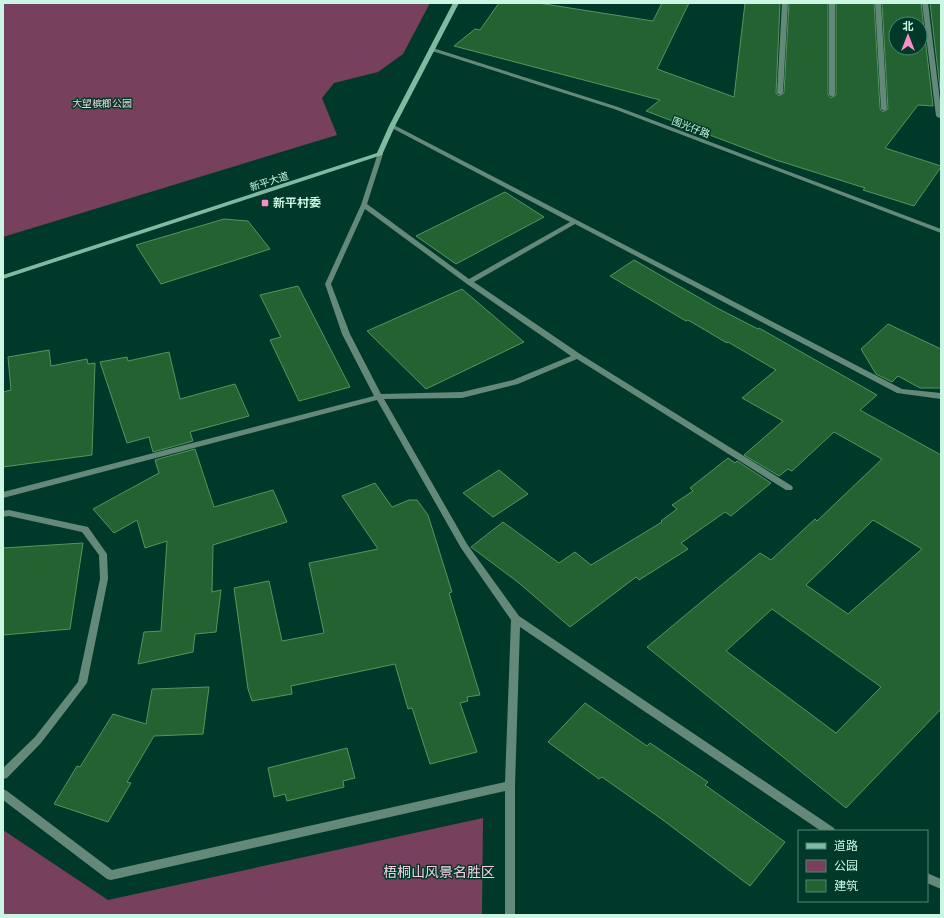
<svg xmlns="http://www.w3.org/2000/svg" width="944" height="918" viewBox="0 0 944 918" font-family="'DM Sans','Noto Sans SC',sans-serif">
	<rect width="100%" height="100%" fill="#003929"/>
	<g fill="#77415e">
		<path d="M3,3H430L403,54L378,72L334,83L322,98L337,135L3,237Z"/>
		<path d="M483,818L482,915H3V830L108,900Z"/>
	</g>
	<g fill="#236331" stroke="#56955f" fill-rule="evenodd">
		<path d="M499,3H538L653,21L662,3H689L657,69L734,97L745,3H780L776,93L779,96L784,93L789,3H828V95L831,98L836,95V3H874L880,109L883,112L888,109L882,3H921L933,106L918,105L885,148L941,166V167L914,206L863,190L865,188L776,160L646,111L660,100L454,46L475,29L480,30ZM896,24H920V48H896Z"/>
		<path d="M930,3H941V97Z"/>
		<path d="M505,192L544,217L456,264L416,236Z"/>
		<path d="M224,219L248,221L270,249L161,284L136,245Z"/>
		<path d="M634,260L717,308L758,329L759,328L877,395L860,410L941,455V709L846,808L647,647L760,553L771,560L815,519L817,521L882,459L834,432L792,471L788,469L779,476L744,455L783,421L742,398L776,370L728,342L727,343L688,320L686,321L610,276ZM873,520L922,549L848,614L806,585ZM772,609L881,687L836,733L726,651Z"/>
		<path d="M298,286L350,387L299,401L270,340L281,337L260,295Z"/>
		<path d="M462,289L524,342L426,389L367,331Z"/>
		<path d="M888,324L941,349V388H920L898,376L892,382L876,374L861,349Z"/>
		<path d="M49,350L51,366L87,359L88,364L95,363L92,455L3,467V392L11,390L8,357Z"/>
		<path d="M169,352L180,399L235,384L249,416L190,432L193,441L153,452L149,437L127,443L100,362L127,357L128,361Z"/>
		<path d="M195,449L214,507L273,490L287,522L213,545L212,592L221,590L216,632L195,634L193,652L138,664L144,632L161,631L167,541L145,548L137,520L114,533L93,509L159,473L155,460Z"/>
		<path d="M728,458L735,463L737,461L771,483L731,516L725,512L681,543L688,549L639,580L636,577L570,627L519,583L471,547L503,522L559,563L575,552L591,565L662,522L661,521L677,509L672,505L693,491L690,488Z"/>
		<path d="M499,470L528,494L493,517L463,493Z"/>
		<path d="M375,483L392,507L409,500H417L428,515L452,592L449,593L480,695L467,697L468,701L460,703L477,752L430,764L412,708L408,709L395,664L291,686L292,694L252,701L248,689L234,588L269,581L282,641L324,633L309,563L378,549L342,496Z"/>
		<path d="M83,543L70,629L3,635V548Z"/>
		<path d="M209,687L203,734L154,736L127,782L131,783L108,822L54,804L77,766L80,767L113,714L146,724L152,689Z"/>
		<path d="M585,703L647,746L650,743L708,782L705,785L785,842L750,886L663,820L602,777L599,779L548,742Z"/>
		<path d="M347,748L355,778L343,781L344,787L287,801L285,794L274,797L268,768Z"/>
	</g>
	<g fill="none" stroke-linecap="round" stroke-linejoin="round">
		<g fill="#648879" fill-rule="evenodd">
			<path d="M782,3H788L783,93L780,95L777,93Z"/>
			<path d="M829,3H835V95L832,97L829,95Z"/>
			<path d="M875,3H881L887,109L884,111L881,109Z"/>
			<path d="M922,3H928L941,109V117L939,118L936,116Z"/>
		</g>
		<g fill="#648879" fill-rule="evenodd">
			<path d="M429,48H433L618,107L941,229V233L614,109L429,50Z"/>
			<path d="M392,124L902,389L941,393V399L897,393L575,224L474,282L580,354L792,486L793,488L792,490H786L577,359L518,384L462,398L384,399L467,544L519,616L834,828L835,831H821L520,627L515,785V915H505V791L111,880L107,879L3,800V789L7,791L112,870L505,782L511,620L461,548L377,400L3,498V492L374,396L342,334L325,284L361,205L378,153H382L383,154L367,204L469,279L570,222L390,127V125ZM365,209L467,284L571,356L513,380L462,392L381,394L350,334L331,284Z"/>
			<path d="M9,510L88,527L107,554L108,579L87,683L41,743L7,778L3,779V768L35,737L78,682L100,579L99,555L82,532L9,516L3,517V511Z"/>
			<path d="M927,873L941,879V889L927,883Z"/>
		</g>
		<path fill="#7fbaa3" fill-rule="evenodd" d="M453,3H459L395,126L382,155L3,279V275L377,153L389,126Z"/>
	</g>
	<rect fill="#fa8fc8" stroke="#003929" stroke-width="1.5" x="261" y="199" width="8" height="8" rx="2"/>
	<g text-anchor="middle" stroke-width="3" stroke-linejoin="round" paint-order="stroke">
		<g font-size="10" fill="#f6d1e3" stroke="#003929">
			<text x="102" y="107">大望槟榔公园</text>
		</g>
		<g font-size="10" fill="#caf6e3" stroke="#003929">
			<text transform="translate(691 127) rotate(21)" y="4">围光仔路</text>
			<text transform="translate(269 181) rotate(-18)" y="4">新平大道</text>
		</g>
		<g font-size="12" font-weight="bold" fill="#caf6e3" stroke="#003929" text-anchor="start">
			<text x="273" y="207">新平村委</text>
		</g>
		<g font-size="14" fill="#f6d1e3" stroke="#003929">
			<text x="439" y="877">梧桐山风景名胜区</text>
		</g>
	</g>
	<rect width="944" height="918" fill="none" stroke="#caf6e3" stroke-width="8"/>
	<rect x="798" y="830" width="130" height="72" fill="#003929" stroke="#518573"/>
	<rect x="806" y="843" width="20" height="6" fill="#7fbaa3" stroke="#518573"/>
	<text x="834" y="850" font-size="12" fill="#caf6e3">道路</text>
	<rect x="806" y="860" width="20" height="12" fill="#77415e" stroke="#518573"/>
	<text x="834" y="870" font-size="12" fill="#caf6e3">公园</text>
	<rect x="806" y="880" width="20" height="12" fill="#236331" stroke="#518573"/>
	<text x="834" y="890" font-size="12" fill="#caf6e3">建筑</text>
	<g transform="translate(908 36)"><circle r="19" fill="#003929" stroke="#518573"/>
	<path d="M0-3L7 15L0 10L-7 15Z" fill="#fa8fc8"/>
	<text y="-6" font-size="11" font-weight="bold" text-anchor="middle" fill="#caf6e3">北</text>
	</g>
</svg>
